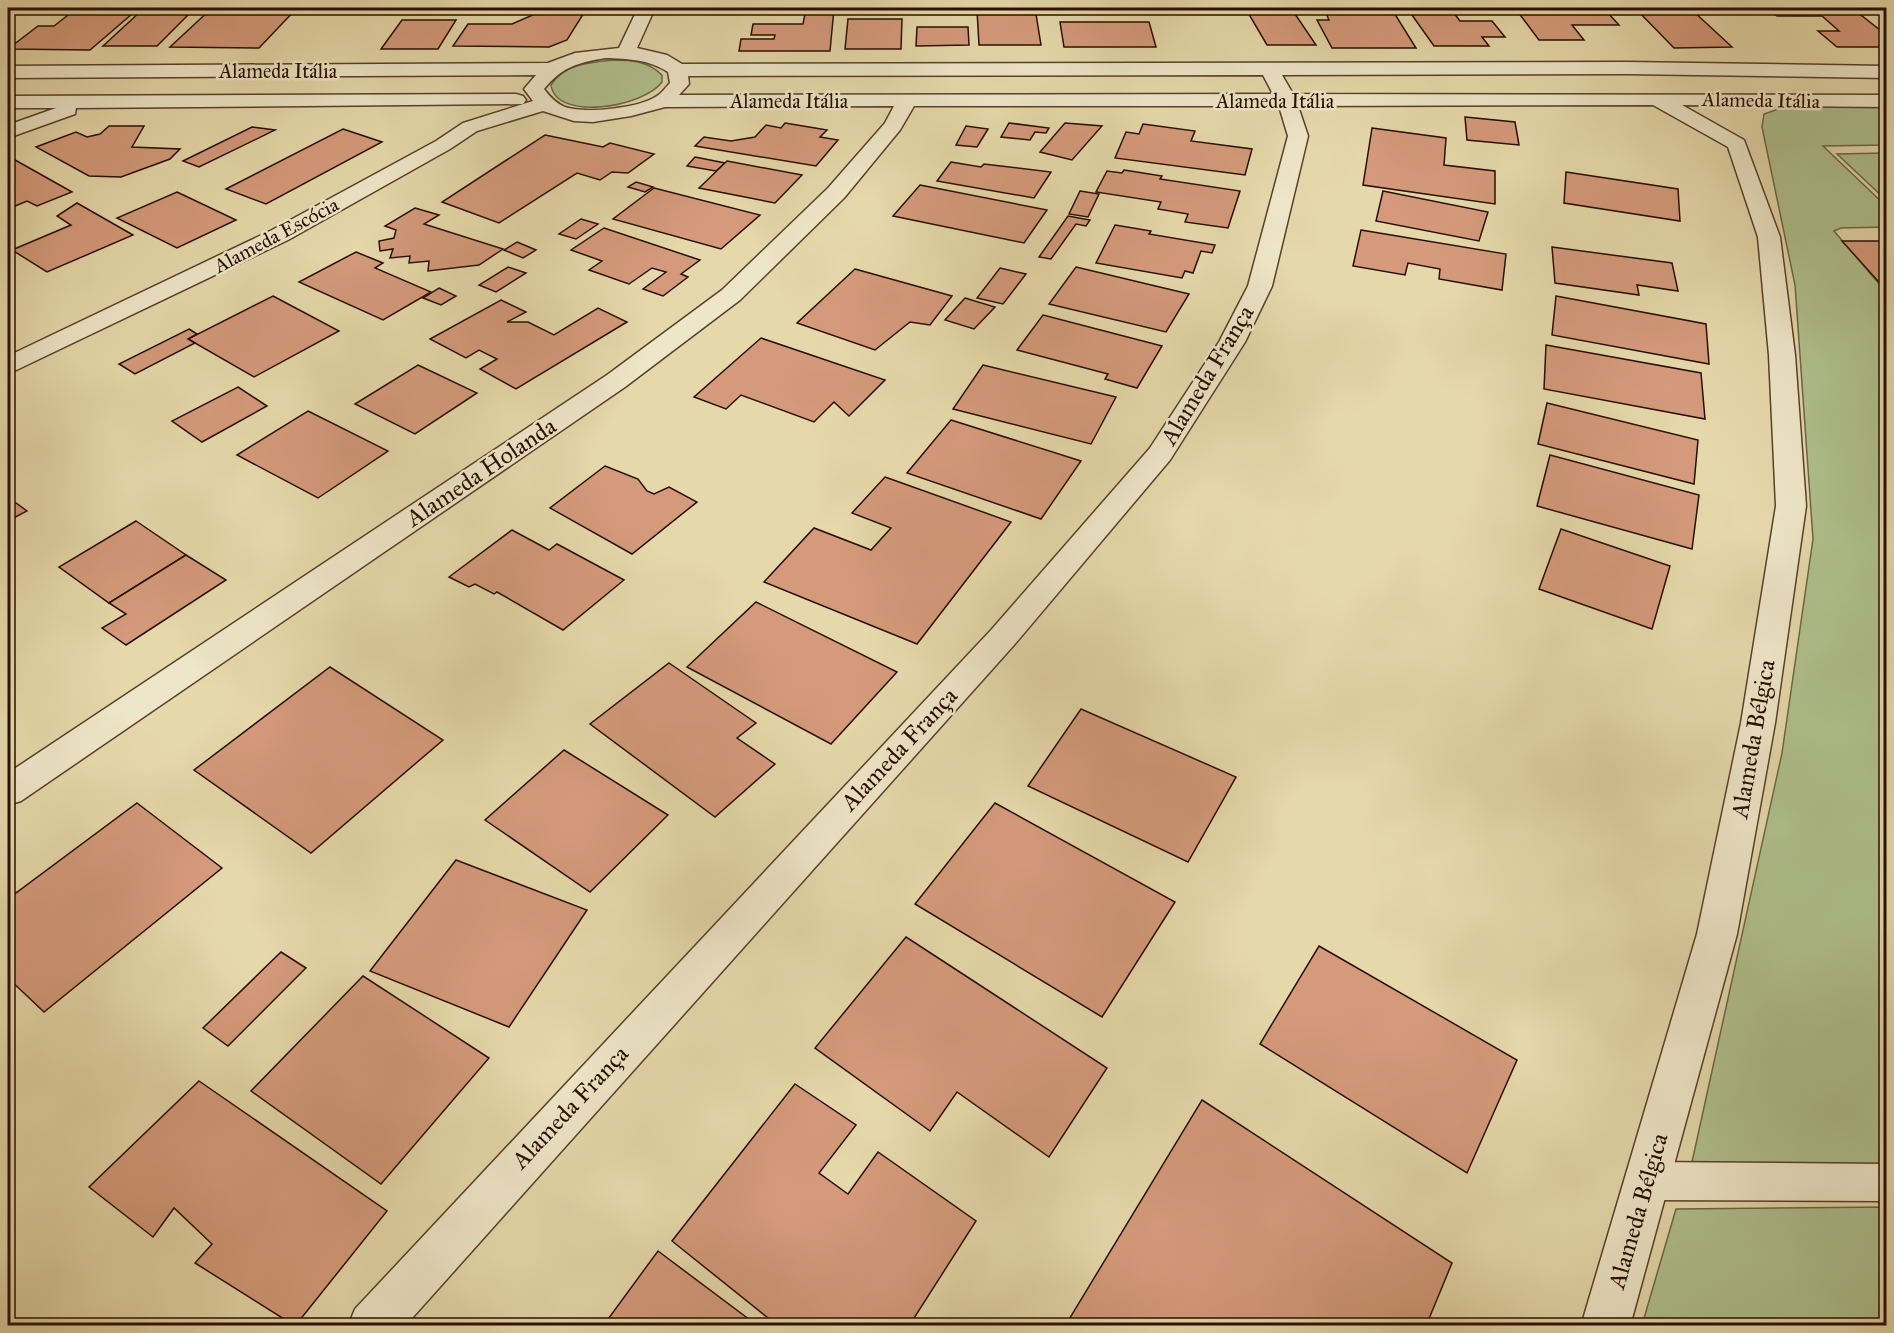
<svg xmlns="http://www.w3.org/2000/svg" width="1894" height="1333" viewBox="0 0 1894 1333" font-family="'IM FELL Great Primer',serif">
	<rect width="100%" height="100%" fill="#e5d8aa"/>
	<filter id="stains"><feTurbulence type="fractalNoise" baseFrequency=".00333" numOctaves="4"/><feColorMatrix values="0 0 0 0 .2 0 0 0 0 .09 0 0 0 0 .02 0 0 0 .5 -.17"/></filter>
	<radialGradient id="worn" r=".72"><stop offset=".6" stop-color="#630" stop-opacity="0"/><stop offset="1" stop-color="#630" stop-opacity=".3"/></radialGradient>
	<g fill="#afc08d" stroke="#6c6746" stroke-width="1.5">
		<path d="M613,60C631,60 648,61 662,75V82C644,107 556,122 551,85C564,64 591,62 613,60Z"/>
		<path d="M1787,106H1886V145L1823,146L1886,206V227L1841,228L1834,231L1886,292V975L1882,983L1886,1169L1690,1171L1782,753L1813,539L1795,285L1762,127L1764,114Z"/>
		<path d="M1886,153V200L1837,154Z"/>
		<path d="M1886,1207V1325H1642L1676,1209Z"/>
	</g>
	<g fill="#d49a7b" stroke="#280e00" stroke-width="1.5">
		<path d="M77,8H139L90,50L8,49L38,26H54Z"/>
		<path d="M212,8H297L259,48L170,47Z"/>
		<path d="M544,8H587L567,40L549,47L453,46L468,24H512L542,11Z"/>
		<path d="M1018,8H1035L1041,45H979L977,10H1018Z"/>
		<path d="M1407,8H1450L1460,21H1492L1505,37H1482L1489,46H1434Z"/>
		<path d="M1767,8H1820L1825,12H1857L1880,30H1886V47H1837L1818,31H1839L1822,16H1777Z"/>
		<path d="M806,9H834L830,51H739L741,39H774L775,35H751L753,24H803Z"/>
		<path d="M1637,10H1692L1732,47L1674,48Z"/>
		<path d="M141,11H192L157,46H103Z"/>
		<path d="M1247,11H1293L1316,45H1267Z"/>
		<path d="M1325,11H1393L1416,48H1332L1317,20H1329Z"/>
		<path d="M1518,12H1607L1619,25H1572L1584,40H1539Z"/>
		<path d="M848,19H902L901,49H845Z"/>
		<path d="M402,20H456L438,49H381Z"/>
		<path d="M1060,22H1149L1156,47H1064Z"/>
		<path d="M917,27H968L969,45L916,46Z"/>
		<path d="M1465,117L1515,122L1519,145L1467,140Z"/>
		<path d="M785,123L827,130L820,137L838,140L816,166L695,146L704,137L731,141L755,137L766,125L781,128Z"/>
		<path d="M1009,123L1049,128L1046,133L1035,132L1030,140L1001,137Z"/>
		<path d="M1065,123L1102,126L1072,160L1040,152Z"/>
		<path d="M1143,124L1195,131L1191,141L1252,149L1245,175L1115,158L1126,132L1139,134Z"/>
		<path d="M109,126H144L132,147L180,149L170,159L121,177L89,176L36,147L76,132L87,137L100,134Z"/>
		<path d="M966,126L988,129L977,147L956,145Z"/>
		<path d="M252,127L275,130L199,167L183,161Z"/>
		<path d="M1372,128L1446,138L1444,165L1495,171V204L1363,185Z"/>
		<path d="M343,129L382,142L266,204L226,189Z"/>
		<path d="M545,135L603,147L610,143L654,154L628,173L612,172L600,180L577,173L499,223L442,202Z"/>
		<path d="M8,156L72,192L37,206L27,201L8,209Z"/>
		<path d="M695,157L725,163L716,171L687,166Z"/>
		<path d="M727,161L802,175L775,203L699,188Z"/>
		<path d="M951,162L981,167L984,164L1051,172L1034,198L937,181Z"/>
		<path d="M1124,170L1162,176L1160,179L1240,191L1228,228L1185,222L1188,214L1158,209L1161,202L1096,192L1107,171L1122,173Z"/>
		<path d="M1566,172L1678,189L1680,221L1564,203Z"/>
		<path d="M636,182L653,187L645,192L628,187Z"/>
		<path d="M920,185L1047,210L1024,243L893,216Z"/>
		<path d="M654,188L760,215L721,249L613,219Z"/>
		<path d="M1080,191L1099,194L1088,217L1069,214Z"/>
		<path d="M1383,191L1488,212L1479,241L1376,221Z"/>
		<path d="M177,192L236,220L177,248L117,218Z"/>
		<path d="M77,203L133,235L47,272L12,250L71,225L57,216Z"/>
		<path d="M415,208L439,215L424,224L503,249L479,265L428,271L429,261L409,263L410,256L390,258L393,249L380,251L379,241L394,238L396,230L385,226Z"/>
		<path d="M1068,216L1090,220L1086,226L1076,224L1051,259L1039,257Z"/>
		<path d="M581,219L598,224L576,239L559,234Z"/>
		<path d="M1115,225L1151,231L1149,234L1215,245L1212,253L1201,251L1193,273L1185,271L1182,278L1096,263Z"/>
		<path d="M604,228L700,260L681,274L688,277L663,296L643,289L666,272L652,268L629,284L589,270L602,261L571,250Z"/>
		<path d="M1361,230L1506,254L1502,290L1439,279L1440,269L1408,263L1405,275L1353,266Z"/>
		<path d="M1842,241H1886V290Z"/>
		<path d="M517,242L536,250L523,258L504,250Z"/>
		<path d="M1552,247L1672,263L1678,291L1637,285L1639,295L1555,283Z"/>
		<path d="M356,252L383,263L375,268L431,292L383,320L299,282Z"/>
		<path d="M508,267L526,273L496,292L479,285Z"/>
		<path d="M1076,267L1189,294L1166,332L1049,304Z"/>
		<path d="M1000,268L1026,274L1003,304L977,298Z"/>
		<path d="M855,269L952,296L930,325L910,322L875,350L797,323Z"/>
		<path d="M439,288L456,296L441,305L423,298Z"/>
		<path d="M273,296L339,331L254,377L188,339Z"/>
		<path d="M1556,296L1706,324L1709,364L1552,335Z"/>
		<path d="M965,298L995,307L974,329L945,320Z"/>
		<path d="M501,300L526,312L507,322H528L554,335L598,308L627,322L516,389L480,369L497,359L479,350L466,358L430,339Z"/>
		<path d="M1043,315L1162,346L1137,388L1105,379L1108,374L1017,350Z"/>
		<path d="M189,329L197,334L188,339L195,343L135,374L119,364Z"/>
		<path d="M761,338L885,380L849,416L834,402L814,422L741,395L726,409L694,397Z"/>
		<path d="M1546,345L1701,373L1705,419L1544,389Z"/>
		<path d="M418,365L477,393L415,434L355,404Z"/>
		<path d="M983,365L1116,397L1091,444L953,409Z"/>
		<path d="M238,387L267,406L202,442L172,421Z"/>
		<path d="M1547,403L1698,440L1694,484L1538,444Z"/>
		<path d="M308,411L388,451L318,498L237,455Z"/>
		<path d="M951,420L1081,461L1041,519L907,473Z"/>
		<path d="M1550,455L1699,495L1692,549L1537,506Z"/>
		<path d="M605,466L638,479L647,491L654,494L669,487L697,502L632,554L550,508Z"/>
		<path d="M885,477L1011,522L917,644L764,582L814,528L871,550L891,528L852,513Z"/>
		<path d="M8,497L27,511L8,521Z"/>
		<path d="M136,521L186,555L109,603L59,567Z"/>
		<path d="M1561,529L1670,566L1652,629L1539,589Z"/>
		<path d="M512,530L549,550L557,544L624,580L563,630L497,592L494,594L475,584L469,587L449,577Z"/>
		<path d="M186,555L226,580L126,645L102,628L126,614L109,603Z"/>
		<path d="M756,602L897,672L831,744L687,667Z"/>
		<path d="M669,663L756,723L737,738L775,764L715,817L590,724Z"/>
		<path d="M330,667L443,740L311,853L194,770Z"/>
		<path d="M1081,709L1236,777L1188,862L1028,786Z"/>
		<path d="M564,750L668,815L590,892L485,820Z"/>
		<path d="M137,803L222,868L44,1012L8,978V899Z"/>
		<path d="M995,803L1175,902L1102,1017L915,904Z"/>
		<path d="M456,860L587,910L509,1027L370,971Z"/>
		<path d="M906,937L1107,1068L1049,1157L957,1092L930,1131L815,1048Z"/>
		<path d="M1319,946L1517,1060L1467,1173L1260,1044Z"/>
		<path d="M281,952L306,968L228,1046L203,1028Z"/>
		<path d="M363,976L489,1058L381,1184L251,1091Z"/>
		<path d="M199,1081L387,1211L295,1326L195,1263L212,1244L174,1208L153,1237L89,1187Z"/>
		<path d="M795,1084L856,1125L819,1173L848,1194L878,1152L976,1221L909,1326H778L672,1241Z"/>
		<path d="M1202,1100L1452,1263L1426,1326H1065Z"/>
		<path d="M658,1251L758,1326H603Z"/>
	</g>
	<g fill="none" stroke-linecap="round" stroke-linejoin="round">
		<defs>
			<path id="lane" d="M1646,1162L1886,1164V1201L1646,1200L1633,1194L1627,1181L1633,1168Z"/>
			<g id="street">
				<path d="M638,8H655L637,48L667,55L682,64L1627,62L1886,66V78L1627,74L1282,75L1293,94L1886,95V107L1682,105L1744,140L1780,237L1795,355L1806,506L1775,723L1737,934L1630,1326H1581L1697,934L1741,723L1776,506L1769,355L1758,237L1728,147L1653,105L1298,106L1308,136L1272,286L1245,342L1170,460L1014,645L405,1326H348L355,1309L992,629L1150,448L1219,342L1248,286L1288,136L1279,106H914L900,130L844,198L740,300L625,387L21,801L8,805V773L607,375L722,290L828,188L885,123L894,106L665,107L631,116L593,122L574,121L543,111L477,131L450,149L288,240L8,374V356L272,230L436,141L463,123L533,101L524,89L536,75L8,78V66L548,63L575,53L619,48ZM605,58C628,59 648,59 668,72L670,83C666,87 662,93 657,96C640,108 585,114 565,107C556,103 550,97 544,89C562,67 577,63 605,58ZM1263,75L1273,94L679,95L689,84L688,76Z"/>
				<path d="M516,94L523,96L526,100L523,104L76,108L75,114L8,138V125L56,108H8V96Z"/>
			</g>
		</defs>
		<use href="#lane" stroke="#57402a" stroke-width="3"/>
		<use href="#street" stroke="#57402a" stroke-width="3"/>
		<use href="#lane" fill="#eee6c8" fill-rule="evenodd"/>
		<use href="#street" fill="#eee6c8" fill-rule="evenodd"/>
	</g>
	<g text-anchor="middle" stroke-width="5" stroke-linejoin="round" paint-order="stroke">
		<g font-size="20" fill="#280e00" stroke="#eee6c8">
			<text x="278" y="78">Alameda Itália</text>
			<text transform="translate(1761 100) rotate(1)" y="7">Alameda Itália</text>
			<text x="789" y="108">Alameda Itália</text>
			<text x="1275" y="108">Alameda Itália</text>
			<text transform="translate(276 235) rotate(-28)" y="7">Alameda Escócia</text>
		</g>
		<g font-size="24" fill="#280e00" stroke="#eee6c8">
			<text transform="translate(1207 375) rotate(-59)" y="8">Alameda França</text>
			<text transform="translate(481 472) rotate(-34)" y="8">Alameda Holanda</text>
			<text transform="translate(1753 739) rotate(-80)" y="8">Alameda Bélgica</text>
			<text transform="translate(899 749) rotate(-47)" y="8">Alameda França</text>
			<text transform="translate(570 1107) rotate(-47)" y="8">Alameda França</text>
			<text transform="translate(1638 1211) rotate(-74)" y="8">Alameda Bélgica</text>
		</g>
	</g>
	<rect width="1894" height="1333" fill="none" stroke="#e5d8aa" stroke-width="30"/>
	<rect x="9" y="9" width="1876" height="1315" fill="none" stroke="#280e00" stroke-width="3"/>
	<rect x="15" y="15" width="1864" height="1303" fill="none" stroke="#280e00" stroke-width="1.5"/>
	<rect width="100%" height="100%" filter="url(#stains)"/>
	<rect width="100%" height="100%" fill="url(#worn)"/>
</svg>
